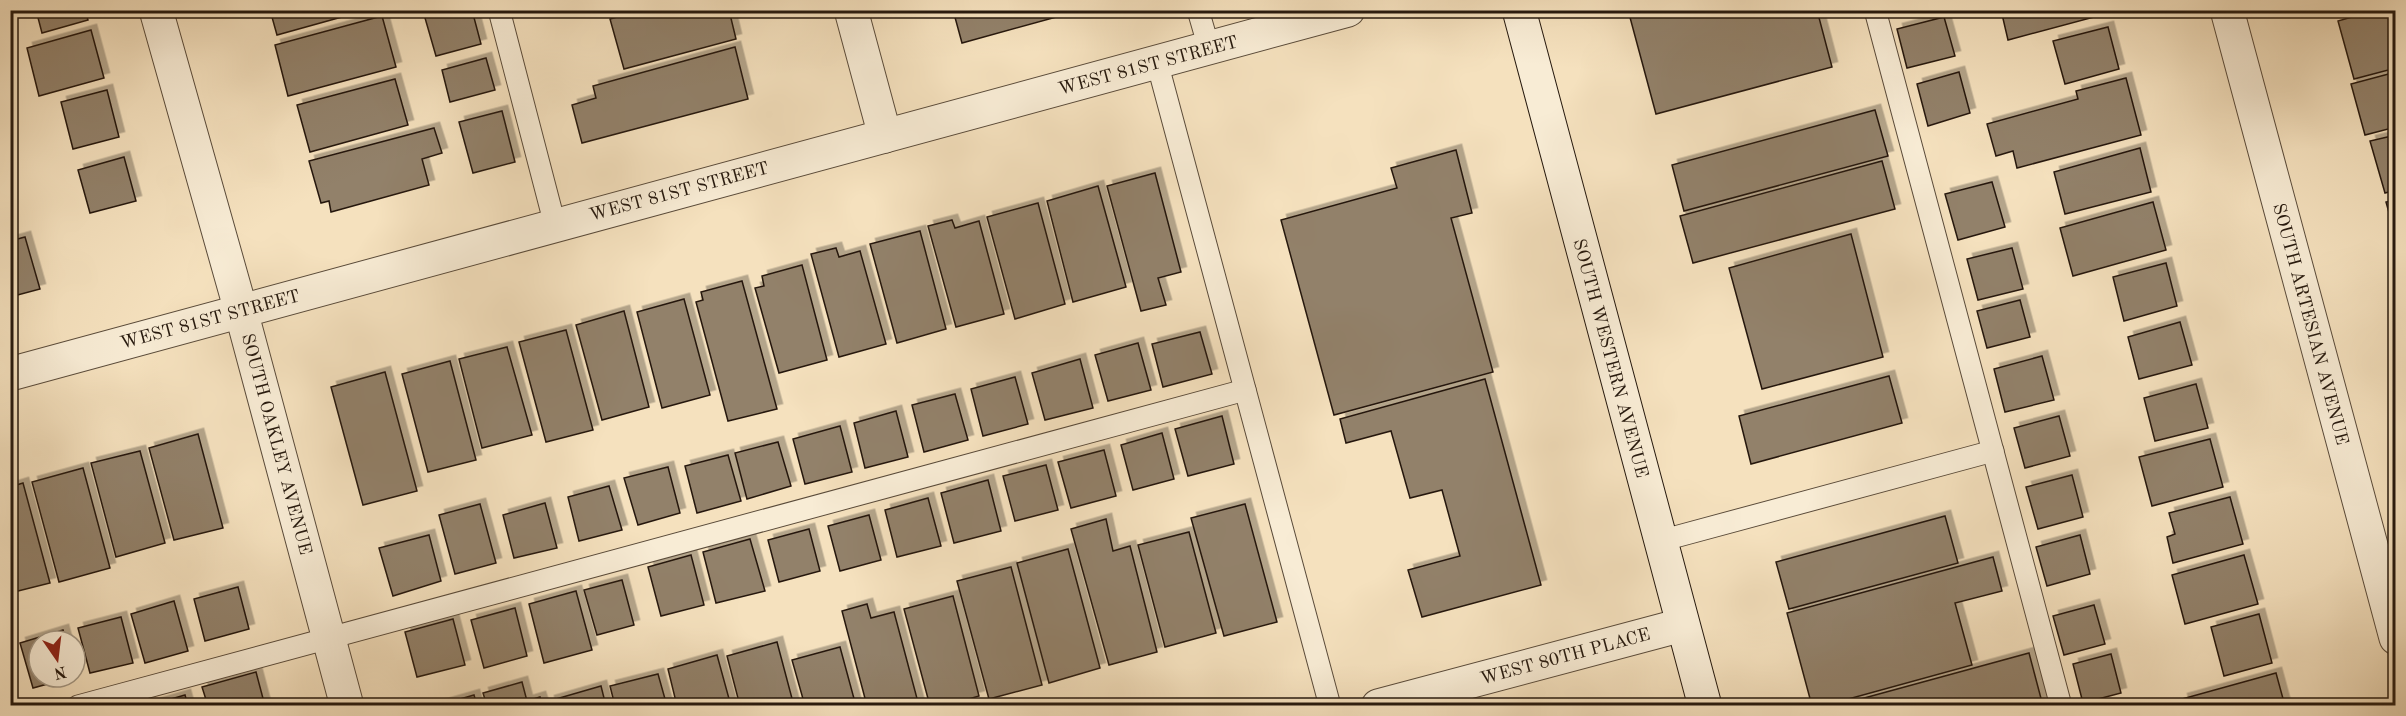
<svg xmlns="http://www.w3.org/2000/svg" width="2406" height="716" viewBox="0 0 2406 716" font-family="'Old Standard TT',serif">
	<defs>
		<filter id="shadow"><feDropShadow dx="5.5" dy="-5.5" stdDeviation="0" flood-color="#0004"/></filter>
	</defs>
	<rect width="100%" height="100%" fill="#f5e1be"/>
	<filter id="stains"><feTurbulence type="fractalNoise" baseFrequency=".00333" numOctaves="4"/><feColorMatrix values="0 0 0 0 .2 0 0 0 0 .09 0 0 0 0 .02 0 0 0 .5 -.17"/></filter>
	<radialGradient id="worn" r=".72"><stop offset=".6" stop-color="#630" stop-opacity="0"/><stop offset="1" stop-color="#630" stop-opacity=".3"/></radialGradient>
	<g fill="#92816a" stroke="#26190e" stroke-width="1.5" filter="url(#shadow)">
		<path d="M36,10H85L88,20L42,33Z"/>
		<path d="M270,10H367L277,35Z"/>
		<path d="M426,10H472L481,44L436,56L423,11Z"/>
		<path d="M642,10H729L736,39L624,69L610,19Z"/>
		<path d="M953,10H1070L1071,13L962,43Z"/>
		<path d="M1628,10H1817L1832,67L1656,114Z"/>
		<path d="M2001,10H2108L2109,13L2008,40Z"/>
		<path d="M2376,10H2396V68L2354,79L2338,21Z"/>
		<path d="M382,16L396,67L288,96L275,45Z"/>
		<path d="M1944,17L1955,56L1907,68L1897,29Z"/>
		<path d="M2108,27L2119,69L2065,84L2053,41Z"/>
		<path d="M91,30L104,78L39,96L27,48Z"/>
		<path d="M735,47L748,99L582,143L572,105L596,98L593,86Z"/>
		<path d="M486,58L495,90L450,102L442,70Z"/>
		<path d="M1959,72L1970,113L1928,126L1917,84Z"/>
		<path d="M2396,72V127L2365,135L2351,84Z"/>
		<path d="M2126,78L2141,135L2017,168L2013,151L1996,156L1987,124L2078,99L2076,91Z"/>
		<path d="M395,79L408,125L310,152L297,105Z"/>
		<path d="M107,90L119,137L73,149L61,102Z"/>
		<path d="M1875,110L1888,156L1684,211L1672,165Z"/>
		<path d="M502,111L515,162L473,173L459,122Z"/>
		<path d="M434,128L442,153L422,159L429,185L331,212L329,201L321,203L309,161Z"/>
		<path d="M2396,135V190L2385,193L2370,141Z"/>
		<path d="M2140,148L2151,192L2065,214L2054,172Z"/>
		<path d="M1456,150L1472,213L1451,218L1493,372L1334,415L1281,220L1397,188L1391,168Z"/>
		<path d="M124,157L136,201L90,213L78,170Z"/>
		<path d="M1882,161L1895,209L1693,263L1680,216Z"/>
		<path d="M1155,173L1181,272L1158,278L1166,305L1141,311L1107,186Z"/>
		<path d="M1992,182L2005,227L1958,240L1945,194Z"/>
		<path d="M1098,186L1126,287L1073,302L1047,201Z"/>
		<path d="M2396,200V237L2386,202Z"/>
		<path d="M2153,202L2166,250L2073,276L2060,228Z"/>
		<path d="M1038,203L1065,304L1015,319L987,217Z"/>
		<path d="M952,220L955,228L979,221L1004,314L956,327L928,226Z"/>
		<path d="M920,231L946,329L897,343L870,244Z"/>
		<path d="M1851,234L1883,357L1762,389L1729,268Z"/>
		<path d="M25,237L40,289L10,297V241Z"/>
		<path d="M836,248L839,257L860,251L886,344L839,357L811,254Z"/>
		<path d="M2012,248L2023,289L1978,300L1967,259Z"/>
		<path d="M2166,263L2177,306L2124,321L2113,277Z"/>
		<path d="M802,265L827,360L779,373L755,288L764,286L762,276Z"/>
		<path d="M742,281L777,409L728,421L696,302L703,300L701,292Z"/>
		<path d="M684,299L710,395L662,408L637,312Z"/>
		<path d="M2020,300L2030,337L1987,348L1977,311Z"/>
		<path d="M624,311L649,407L602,420L576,325Z"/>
		<path d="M2180,322L2192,365L2139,379L2128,337Z"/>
		<path d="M566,330L593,430L546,442L519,342Z"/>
		<path d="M1200,332L1212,374L1163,387L1152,344Z"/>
		<path d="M1138,343L1151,390L1108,401L1095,355Z"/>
		<path d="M507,347L532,435L482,448L459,359Z"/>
		<path d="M2042,356L2054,400L2005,412L1994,369Z"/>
		<path d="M1080,359L1093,408L1045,420L1032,373Z"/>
		<path d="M450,361L476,460L428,472L402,374Z"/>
		<path d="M385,372L417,491L363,505L331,387Z"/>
		<path d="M1889,376L1902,423L1751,464L1739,416Z"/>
		<path d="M1015,377L1028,424L983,436L971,389Z"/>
		<path d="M1485,379L1541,585L1422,617L1408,570L1460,556L1442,490L1410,498L1391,431L1346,443L1340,419Z"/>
		<path d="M2196,384L2208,428L2155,441L2144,398Z"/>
		<path d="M955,394L968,440L924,452L912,405Z"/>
		<path d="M896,411L908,457L865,468L854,423Z"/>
		<path d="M1222,416L1234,464L1188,476L1175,429Z"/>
		<path d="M2059,416L2070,456L2025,468L2014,428Z"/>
		<path d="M840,426L852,472L805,484L793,439Z"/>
		<path d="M1162,433L1174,479L1133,490L1121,445Z"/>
		<path d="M198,434L223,528L174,540L149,448Z"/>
		<path d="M2210,439L2223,487L2152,506L2139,457Z"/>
		<path d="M778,442L791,486L747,499L735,453Z"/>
		<path d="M1104,450L1116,496L1071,508L1058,462Z"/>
		<path d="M140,451L165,543L116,557L91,463Z"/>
		<path d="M728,455L741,501L697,513L685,466Z"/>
		<path d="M1046,465L1058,510L1015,521L1003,476Z"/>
		<path d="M668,467L680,513L638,525L624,478Z"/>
		<path d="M83,468L110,568L59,582L32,482Z"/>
		<path d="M2072,475L2083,517L2038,529L2026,487Z"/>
		<path d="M988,480L1001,531L954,543L941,493Z"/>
		<path d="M23,483L50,583L10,593V487Z"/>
		<path d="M609,486L622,530L579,541L568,497Z"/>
		<path d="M2230,497L2243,544L2173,563L2167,537L2175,534L2169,513Z"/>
		<path d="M928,498L941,546L897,557L885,510Z"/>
		<path d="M545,503L557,548L514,558L503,515Z"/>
		<path d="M480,504L496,563L455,574L439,515Z"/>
		<path d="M1245,504L1277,622L1224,636L1191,518Z"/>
		<path d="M869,515L881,560L840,571L828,526Z"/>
		<path d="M1945,516L1958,563L1789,609L1776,562Z"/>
		<path d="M1106,519L1113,551L1130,546L1157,652L1109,665L1071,529Z"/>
		<path d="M809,529L820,571L779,582L768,540Z"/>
		<path d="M1189,532L1216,633L1165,647L1138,545Z"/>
		<path d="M429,535L441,581L393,596L379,548Z"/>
		<path d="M2080,535L2090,574L2047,586L2036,547Z"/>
		<path d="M750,539L765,591L716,603L703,552Z"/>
		<path d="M1068,549L1100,668L1049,683L1017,563Z"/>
		<path d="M691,555L704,605L661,616L648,567Z"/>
		<path d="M2244,555L2258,604L2185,624L2172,575Z"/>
		<path d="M1993,557L2002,591L1955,603L1972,665L1823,706H1812L1787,613Z"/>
		<path d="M1011,567L1042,685L989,699L957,581Z"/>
		<path d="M622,580L634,625L597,635L584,590Z"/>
		<path d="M238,587L249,629L205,641L194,599Z"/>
		<path d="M576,591L592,650L544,663L529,604Z"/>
		<path d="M953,596L979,696L945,706H930L904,609Z"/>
		<path d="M174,601L188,651L145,663L131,614Z"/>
		<path d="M867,604L871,618L894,612L919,706H867L842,611Z"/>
		<path d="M2094,605L2105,644L2064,655L2053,616Z"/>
		<path d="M515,608L527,656L484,668L471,620Z"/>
		<path d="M2259,614L2272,663L2224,676L2211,627Z"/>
		<path d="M121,617L133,663L90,673L78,628Z"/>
		<path d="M453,619L465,665L417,677L405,632Z"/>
		<path d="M63,630L66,641H39V677H73L33,688L20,643Z"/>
		<path d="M777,642L794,706H740L727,656Z"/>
		<path d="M840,647L856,706H805L792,660Z"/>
		<path d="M2029,653L2043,706H1835Z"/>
		<path d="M2111,654L2121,693L2083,703L2073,664Z"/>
		<path d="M717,655L731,706H677L668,669Z"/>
		<path d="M256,672L265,706H208L202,687Z"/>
		<path d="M2276,673L2285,706H2184L2182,699Z"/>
		<path d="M658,674L667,706H615L610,686Z"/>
		<path d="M522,682L527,701L540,697L543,706H487L483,693Z"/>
		<path d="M601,686L606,706H550L549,701Z"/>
		<path d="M185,695L188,706H147Z"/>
		<path d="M474,695L477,706H436Z"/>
	</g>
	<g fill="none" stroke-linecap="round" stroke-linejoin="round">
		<defs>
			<g id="lane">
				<path d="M499,10L555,225"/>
				<path d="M1198,10L1209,48"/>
				<path d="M1875,10L2061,706"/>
				<path d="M1157,62L1330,706"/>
				<path d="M1660,541L1993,451"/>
				<path d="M78,706L1245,390"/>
			</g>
			<g id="street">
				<path d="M156,10L241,311L347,706"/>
				<path d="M851,10L885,136"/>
				<path d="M2227,10L2396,638"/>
				<path d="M10,374L1348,10"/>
				<path d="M1378,706L1682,625"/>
			</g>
			<path id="secondary" d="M1519,10L1705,706"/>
		</defs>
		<use href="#lane" stroke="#5a4b3a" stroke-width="23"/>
		<use href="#street" stroke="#5a4b3a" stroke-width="35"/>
		<use href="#secondary" stroke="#26190e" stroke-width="35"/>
		<use href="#lane" stroke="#f8ecd5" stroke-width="21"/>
		<use href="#street" stroke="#f8ecd5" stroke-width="33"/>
		<use href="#secondary" stroke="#f8ecd5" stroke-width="33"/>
	</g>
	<g text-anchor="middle" stroke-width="5" stroke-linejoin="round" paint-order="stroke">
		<g font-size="18" fill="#26190e" stroke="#f8ecd5">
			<text transform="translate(1148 65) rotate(-15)" y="6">WEST 81ST STREET</text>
			<text transform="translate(679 191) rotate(-15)" y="6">WEST 81ST STREET</text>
			<text transform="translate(210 319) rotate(-15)" y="6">WEST 81ST STREET</text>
			<text transform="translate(2311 324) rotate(75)" y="6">SOUTH ARTESIAN AVENUE</text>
			<text transform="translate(1611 358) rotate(75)" y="6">SOUTH WESTERN AVENUE</text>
			<text transform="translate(277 444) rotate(75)" y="6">SOUTH OAKLEY AVENUE</text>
			<text transform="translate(1565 656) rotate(-15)" y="6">WEST 80TH PLACE</text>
		</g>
	</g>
	<rect width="2406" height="716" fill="none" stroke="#f5e1be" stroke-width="36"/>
	<rect x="12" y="12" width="2382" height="692" fill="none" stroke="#26190e" stroke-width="3"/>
	<rect x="18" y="18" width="2370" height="680" fill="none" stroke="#26190e" stroke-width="1.5"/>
	<g transform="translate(57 659) rotate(166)"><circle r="28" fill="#f8ecd5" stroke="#a49885" stroke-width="1.5"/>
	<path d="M0-4.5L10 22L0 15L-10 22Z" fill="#8f2418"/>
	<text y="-9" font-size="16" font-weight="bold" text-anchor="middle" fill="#26190e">N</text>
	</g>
	<rect width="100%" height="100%" filter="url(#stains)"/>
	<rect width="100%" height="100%" fill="url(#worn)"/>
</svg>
